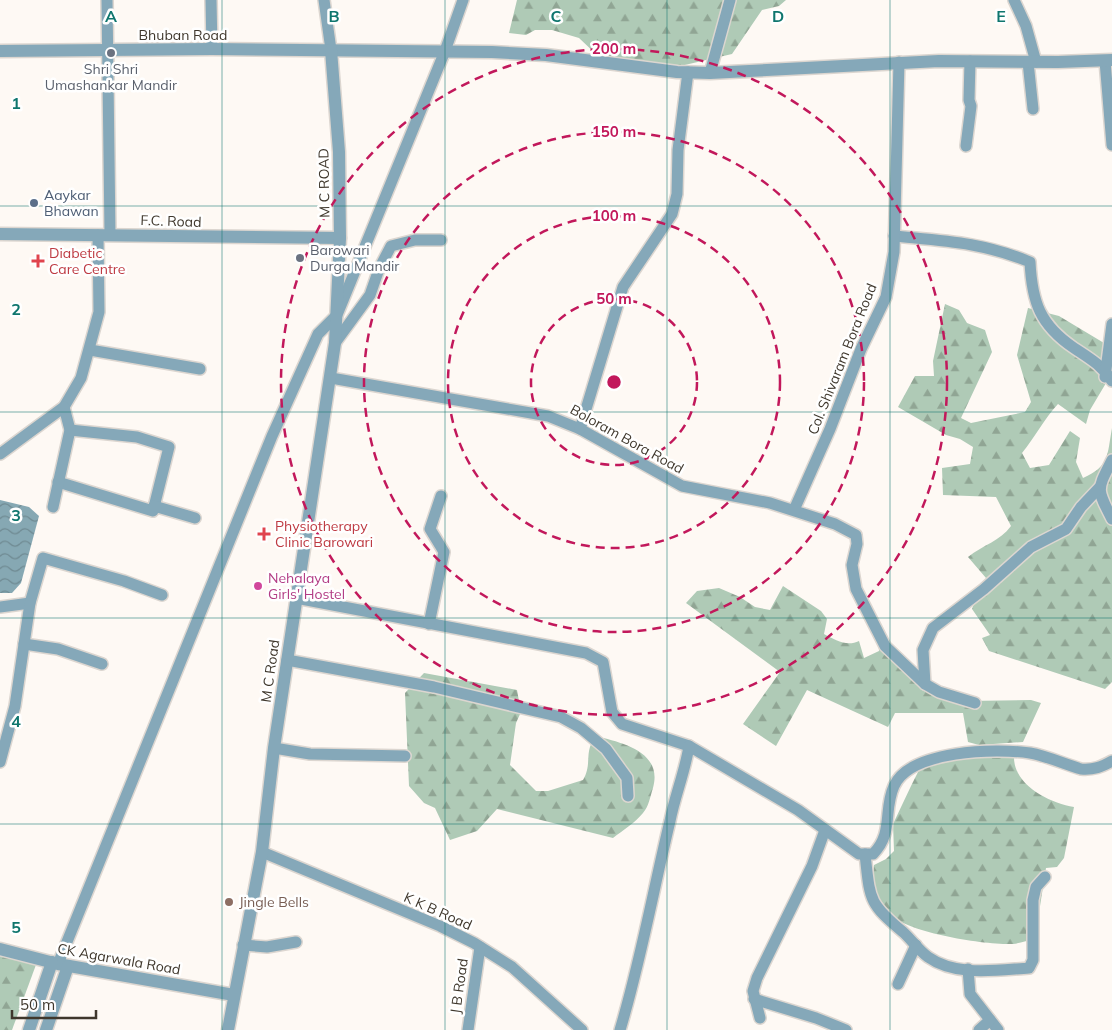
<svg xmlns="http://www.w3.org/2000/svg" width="1112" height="1030" viewBox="0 0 1112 1030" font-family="Mulish,sans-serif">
	<defs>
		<pattern id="forest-firs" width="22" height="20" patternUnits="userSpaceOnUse" patternTransform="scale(1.25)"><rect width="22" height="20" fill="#afcab6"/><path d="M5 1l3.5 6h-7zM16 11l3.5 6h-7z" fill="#90a594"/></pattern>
		<pattern id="water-waves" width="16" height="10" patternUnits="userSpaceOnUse" patternTransform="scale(1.25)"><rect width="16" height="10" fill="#86a8b3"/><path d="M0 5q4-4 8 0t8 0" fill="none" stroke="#6f8a92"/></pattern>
	</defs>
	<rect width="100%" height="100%" fill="#fef9f4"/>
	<g fill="url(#forest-firs)">
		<path d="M517,0H786L779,6L762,10L732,54L659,71L599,57L579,38L552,30H535L526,35L509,33Z"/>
		<path d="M945,304L959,310L967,323L985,330L992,352L961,418L971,423L1025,412L1031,402L1017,355L1028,308L1059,316L1104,343L1112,373L1090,410L1086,424L1058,404C1044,419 1035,437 1022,453L1030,468L1049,465L1070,431L1080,438L1076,462L1083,478C1110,466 1107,455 1112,428V682L1105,689L989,651L982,638L990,635L972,609C976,597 984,590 986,578L968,557C983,545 1000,541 1011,526L996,497L943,495L942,468L970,464L973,447L960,439L946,435L898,407L915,376H934L933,361Z"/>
		<path d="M783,586L821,611L827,619L824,634C835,640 847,647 859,641L864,658L879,651L878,638L906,674L966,701L1031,700L1041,703L1023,742L979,745L968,742L963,713H895L888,727L807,690L776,746L743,724L780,672L686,603L697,591L719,588L740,597L755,607L770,610Z"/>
		<path d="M424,673L517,690L521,712L516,723L510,765L536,791H548L583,780C593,763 583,752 596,736C623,743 663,752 653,788C650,797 649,806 643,813C635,823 623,830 613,838L497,809L477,831L450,840L435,808L424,803L409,786L405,693Z"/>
		<path d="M943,754L1014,756C1013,785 1049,803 1074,807L1064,858L1057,867L1046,868L1035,938C1028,941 1020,943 1013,944C985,945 905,933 887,912C876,900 872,881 874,865L886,859L894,851L893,824L911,786L920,768Z"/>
		<path d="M0,952L37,962L12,1030H0Z"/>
	</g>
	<path fill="url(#water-waves)" d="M0,500L29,507L39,516L21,583L12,593H0Z"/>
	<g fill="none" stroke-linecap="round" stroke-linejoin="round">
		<defs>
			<g id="minor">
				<path d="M107,0L110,234"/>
				<path d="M211,0L212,49"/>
				<path d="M324,0L331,50"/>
				<path d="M1014,0L1026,26L1036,62"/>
				<path d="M1105,61L1112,145"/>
				<path d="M1028,62L1033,109"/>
				<path d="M710,73L730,0"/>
				<path d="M966,146L971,106L969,100L970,61"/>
				<path d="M894,236C945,241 981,242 1030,262C1032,302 1040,325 1074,348C1089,358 1102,365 1112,381"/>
				<path d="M335,343L370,295L379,269L391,246L415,240H441"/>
				<path d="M90,350L200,369"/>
				<path d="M1105,377L1112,324"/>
				<path d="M331,378L548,416L580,429L682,486L770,503L835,524L856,535L857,544L852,565L856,589L885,646L925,684L939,692L975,703"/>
				<path d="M580,429L623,287L672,214L677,194L678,150L688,72"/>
				<path d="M0,454L64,407L81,378L99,312L98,235"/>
				<path d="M1112,460C1097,490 1096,488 1112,519"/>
				<path d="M58,482L153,511L169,447L137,437L70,430"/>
				<path d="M154,506L195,518"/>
				<path d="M53,507L70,430L64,407"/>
				<path d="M794,510L830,429L861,349L886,297L894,252L899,62"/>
				<path d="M296,598L586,653L603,662L612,712L622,724L689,746L798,810L859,854H873C894,833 883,810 894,786C910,750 996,748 1030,753C1047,756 1064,764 1081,769C1094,770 1101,767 1112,761"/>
				<path d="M0,607L30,603"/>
				<path d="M429,624L444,552L430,529L441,496"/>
				<path d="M24,644L58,649L102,664"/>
				<path d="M287,660L434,687L561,717L581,728L606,749L627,778L628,796"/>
				<path d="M925,684L923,650L933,628L984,589L1031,547L1066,529L1081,507L1099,488"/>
				<path d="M274,748L310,754L405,756"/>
				<path d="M0,762L15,706L30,603L43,558L124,581L162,595"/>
				<path d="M262,852L440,926L474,943L512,967L582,1030"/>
				<path d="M865,854C870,899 868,903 903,932C912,940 918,950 928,957C956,977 997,970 1029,968L1033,960V900L1036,887L1045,877"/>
				<path d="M243,945L267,947L296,942"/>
				<path d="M58,964L272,436L318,334L337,315L445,51L463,0"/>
				<path d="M968,969L970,994L998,1030"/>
				<path d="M898,984L916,945"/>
				<path d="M754,999L816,1018L846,1030"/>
				<path d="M760,1018L753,991L757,978L812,866L825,830"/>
				<path d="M468,1030L480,947"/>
				<path d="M620,1030C641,960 653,891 670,821C675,795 685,772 689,746"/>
				<path d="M979,1030L990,1020"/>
			</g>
			<g id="tertiary">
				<path d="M0,51L212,49L492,52L546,55L677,72L710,73L939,61L1058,62L1112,60"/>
				<path d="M0,234L340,238"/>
				<path d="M0,949L58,964L234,995"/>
				<path d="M29,1030L52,962"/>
				<path d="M46,1030L68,966"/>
				<path d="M228,1030L262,852L274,748L335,343L340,238L339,152L331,50"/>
			</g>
		</defs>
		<use href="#minor" stroke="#dcd6d0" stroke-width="14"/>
		<use href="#tertiary" stroke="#dcd6d0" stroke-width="15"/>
		<use href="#minor" stroke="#85a8b9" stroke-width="11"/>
		<use href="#tertiary" stroke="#85a8b9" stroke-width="12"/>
	</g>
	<path fill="none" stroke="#0f766e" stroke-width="1" stroke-opacity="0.55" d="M222,0V1030M445,0V1030M667,0V1030M890,0V1030M0,206H1112M0,412H1112M0,618H1112M0,824H1112"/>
	<g fill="none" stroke="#c2185b" stroke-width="2.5" stroke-dasharray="9 6">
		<circle cx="614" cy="382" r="83"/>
		<circle cx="614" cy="382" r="166"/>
		<circle cx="614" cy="382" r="250"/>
		<circle cx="614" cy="382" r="333"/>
	</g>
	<g fill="#6b7280" stroke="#fff" stroke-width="2">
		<circle cx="111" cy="53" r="5"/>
		<circle cx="300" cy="258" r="5"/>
	</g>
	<circle fill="#5c6f8a" stroke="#fff" stroke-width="2" cx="34" cy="203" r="5"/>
	<g fill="#e0444e" stroke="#fff" stroke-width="2">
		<path d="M35.5 253.5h5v5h5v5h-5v5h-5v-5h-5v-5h5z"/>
		<path d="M261.5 526.5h5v5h5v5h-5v5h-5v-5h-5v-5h5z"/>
	</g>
	<circle fill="#d1479c" stroke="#fff" stroke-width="2" cx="258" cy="586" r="5"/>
	<circle fill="#8d6e63" stroke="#fff" stroke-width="2" cx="229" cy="902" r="5"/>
	<g text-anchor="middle" stroke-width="5" stroke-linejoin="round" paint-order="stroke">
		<g font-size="14" fill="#3f372c" stroke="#fff">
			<text x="183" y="40">Bhuban Road</text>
			<text transform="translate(324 183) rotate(-91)" y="5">M C ROAD</text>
			<text transform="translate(171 221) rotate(2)" y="5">F.C. Road</text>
			<text transform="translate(842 359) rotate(-68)" y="5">Col. Shivaram Bora Road</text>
			<text transform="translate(627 439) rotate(29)" y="5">Boloram Bora Road</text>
			<text transform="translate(270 671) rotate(-82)" y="5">M C Road</text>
			<text transform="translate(438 911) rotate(24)" y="5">K K B Road</text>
			<text transform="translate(119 959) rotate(10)" y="5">CK Agarwala Road</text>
			<text transform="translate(459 986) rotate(-82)" y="5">J B Road</text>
		</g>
		<g font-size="14" fill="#5b616d" stroke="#fff">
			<text x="111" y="74">Shri Shri<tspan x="111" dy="16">Umashankar Mandir</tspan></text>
			<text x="310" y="255" text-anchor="start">Barowari<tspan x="310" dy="16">Durga Mandir</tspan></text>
		</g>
		<g font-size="14" fill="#4e5e75" stroke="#fff" text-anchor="start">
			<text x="44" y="200">Aaykar<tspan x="44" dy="16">Bhawan</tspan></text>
		</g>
		<g font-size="14" fill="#be3a42" stroke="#fff" text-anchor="start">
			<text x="49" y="258">Diabetic<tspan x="49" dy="16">Care Centre</tspan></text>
			<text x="275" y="531">Physiotherapy<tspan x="275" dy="16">Clinic Barowari</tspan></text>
		</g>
		<g font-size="14" fill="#b23c85" stroke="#fff" text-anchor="start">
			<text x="268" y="583">Nehalaya<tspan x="268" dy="16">Girls' Hostel</tspan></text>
		</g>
		<g font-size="14" fill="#785e54" stroke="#fff" text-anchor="start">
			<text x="239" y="907">Jingle Bells</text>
		</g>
	</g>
	<g font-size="16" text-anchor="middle" font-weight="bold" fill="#0f766e" stroke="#fff" stroke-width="5" stroke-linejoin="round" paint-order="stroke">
		<text x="111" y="22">A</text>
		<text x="334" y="22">B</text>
		<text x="556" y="22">C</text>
		<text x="778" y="22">D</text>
		<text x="1001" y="22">E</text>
		<text x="16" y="109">1</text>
		<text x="16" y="315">2</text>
		<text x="16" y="521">3</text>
		<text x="16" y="727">4</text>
		<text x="16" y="933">5</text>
	</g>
	<circle cx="614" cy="382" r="8" fill="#c2185b" stroke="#fff" stroke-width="2.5"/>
	<g font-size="15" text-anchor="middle" font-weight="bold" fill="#c2185b" stroke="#fff" stroke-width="5" stroke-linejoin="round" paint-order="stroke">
		<text x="614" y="54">200 m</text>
		<text x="614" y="137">150 m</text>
		<text x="614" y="221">100 m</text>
		<text x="614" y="304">50 m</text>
	</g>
	<path d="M12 1010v8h84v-8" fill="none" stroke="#3f372c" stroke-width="2.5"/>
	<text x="20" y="1010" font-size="15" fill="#3f372c" stroke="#ffffff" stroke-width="4" paint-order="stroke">50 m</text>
</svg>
